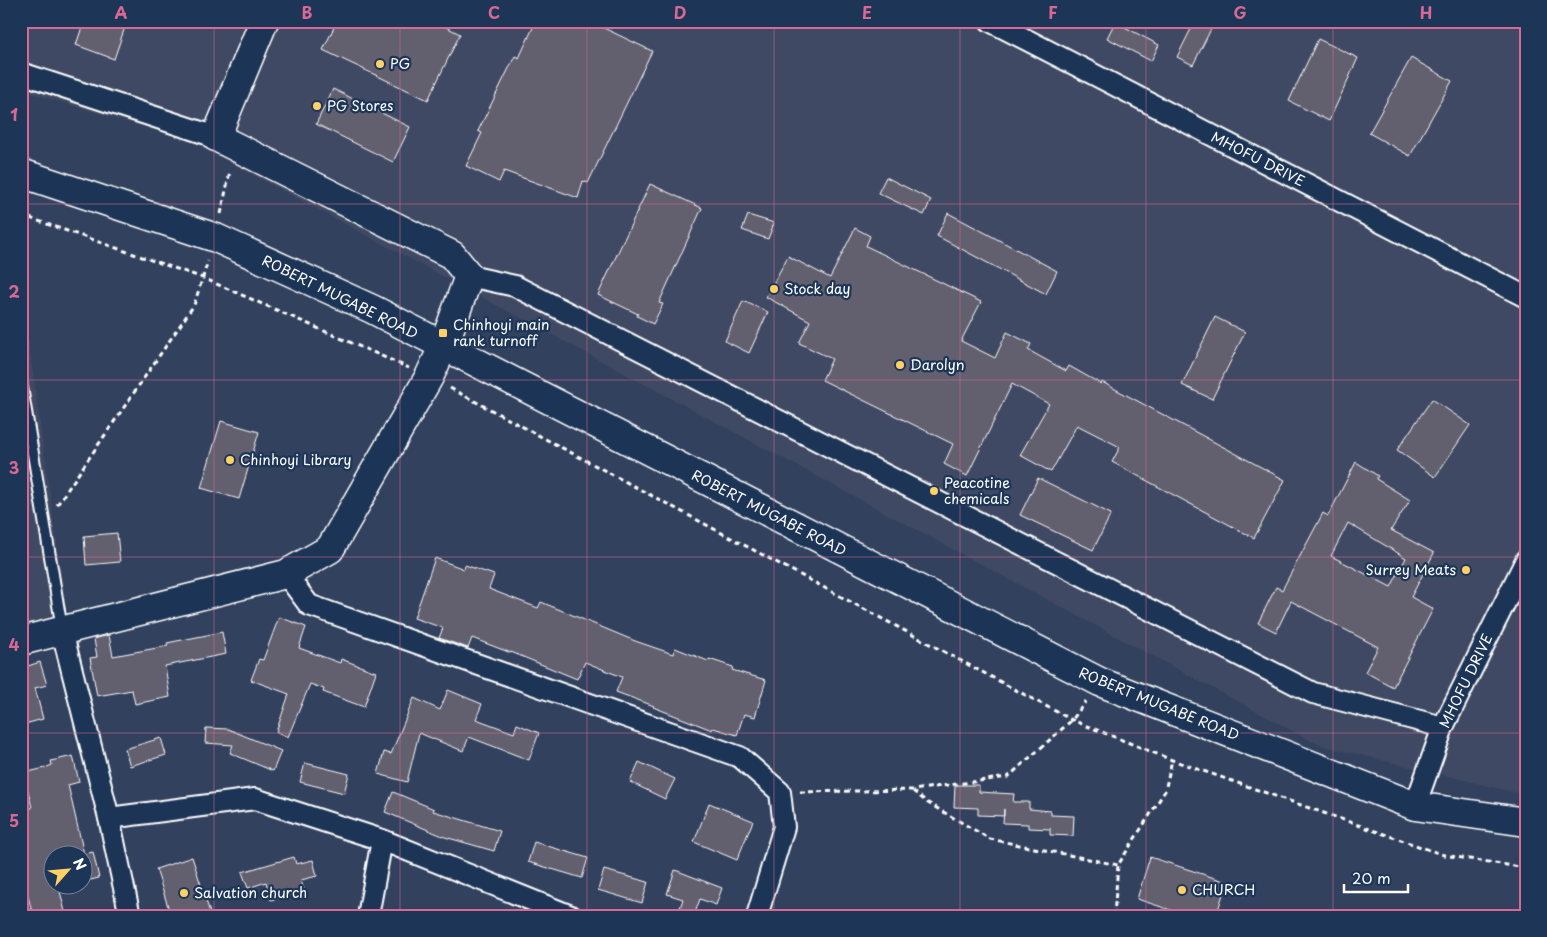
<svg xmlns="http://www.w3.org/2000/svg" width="1547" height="937" viewBox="0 0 1547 937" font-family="'Playpen Sans',sans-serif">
	<rect width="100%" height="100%" fill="#32415e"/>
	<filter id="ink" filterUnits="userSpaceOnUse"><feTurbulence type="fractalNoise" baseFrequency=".02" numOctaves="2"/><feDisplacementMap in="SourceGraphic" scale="10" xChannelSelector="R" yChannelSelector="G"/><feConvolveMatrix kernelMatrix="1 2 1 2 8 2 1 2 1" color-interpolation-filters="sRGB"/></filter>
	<g filter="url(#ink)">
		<g fill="#404a63">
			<path d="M21,21H1526V795L1319,745L190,141L21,90Z"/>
			<path d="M21,324H26L67,615L21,626Z"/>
		</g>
		<g fill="#625e6e" stroke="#fff" fill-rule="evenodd">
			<path d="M84,21H127L114,59L76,45Z"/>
			<path d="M337,21H434L460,34L428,100L323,50Z"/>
			<path d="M536,21H589L652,51L588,183L583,181L578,198L504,171L499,182L466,166L482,133L478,131L515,56L519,58Z"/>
			<path d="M1195,21H1215L1193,65L1177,57Z"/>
			<path d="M1115,22L1159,45L1151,61L1107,38Z"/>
			<path d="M1318,39L1358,58L1329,121L1289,101Z"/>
			<path d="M1411,58L1452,81L1410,156L1369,133Z"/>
			<path d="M333,89L410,127L393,162L316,124Z"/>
			<path d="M886,177L931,200L924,215L878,193Z"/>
			<path d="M650,184L702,208L659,303L663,304L653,324L637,316L638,314L598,295Z"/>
			<path d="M948,213L1057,271L1046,294L937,236Z"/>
			<path d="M748,215L774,223L768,239L742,230Z"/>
			<path d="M855,228L870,236L866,246L981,302L961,341L995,358L1007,332L1031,344L1028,350L1066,371L1069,366L1101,384L1102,382L1285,480L1254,538L1112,462L1120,447L1077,425L1051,472L1020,455L1049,404L1012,384L967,476L944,464L953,444L822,380L832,359L799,343L810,321L766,297L788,256L830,278Z"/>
			<path d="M743,301L768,312L749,353L725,341Z"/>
			<path d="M1215,317L1245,332L1212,399L1182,385Z"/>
			<path d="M1432,399L1470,425L1435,477L1397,450Z"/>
			<path d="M221,421L259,432L239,499L201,488Z"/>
			<path d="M1356,462L1378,476L1376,479L1410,500L1391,530L1434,553L1411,597L1433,609L1393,687L1365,672L1378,647L1291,601L1276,632L1258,623L1276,587L1282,590L1323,513L1328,516ZM1348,523L1406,558L1391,587L1331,556Z"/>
			<path d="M1038,478L1111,514L1093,550L1020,515Z"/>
			<path d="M117,533L120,562L86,565L84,536Z"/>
			<path d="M435,558L464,569L465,565L494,575L489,589L538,608L541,602L635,641L673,654L675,648L708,661L709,659L733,667L732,670L766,680L755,717L744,714L737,735L713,728L712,730L653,707L654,706L616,692L622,677L585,662L577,679L511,652V653L472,638L468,648L439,638L443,628L414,618Z"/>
			<path d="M279,617L306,627L299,648L340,663L341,659L376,672L364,707L323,692L324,689L310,684L288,737L276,732L289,694L251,680L259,659L263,660Z"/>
			<path d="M222,632L226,654L165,666L170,697L135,704L132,690L97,696L90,658L97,657L94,639L109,635L113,656L168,646L167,643Z"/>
			<path d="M21,659H26L28,666L40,662L47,685L35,688L43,719L21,725Z"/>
			<path d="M448,690L482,704L476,719L514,733L517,724L539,733L529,760L469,737L463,751L419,733L407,782L378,774L384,752L391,754L414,698L440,710Z"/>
			<path d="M206,728L228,729L281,751L273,771L230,753L233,745L205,743Z"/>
			<path d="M161,738L166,755L130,766L125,749Z"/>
			<path d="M73,756L79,782L68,785L84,854L93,852L99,878L82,882V854H52V884H71L59,887L66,916H33L21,868V860L28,859L21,832V811L32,808L24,773L45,768L52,765L51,761Z"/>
			<path d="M639,762L675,779L665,799L630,782Z"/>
			<path d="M305,763L349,774L344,793L300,782Z"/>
			<path d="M955,785H979V792L1014,794L1013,802H1029V809L1051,811V815L1074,816L1073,836L1050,835V828V829L1028,828V824L1003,823L1004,809V816L978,815V808L954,807Z"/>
			<path d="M393,792L434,809L433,811L500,831L494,851L445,837L385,812Z"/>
			<path d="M709,803L753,821L737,860L694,842Z"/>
			<path d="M534,842L588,858L582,878L528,862Z"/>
			<path d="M192,857L211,916H171L156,869Z"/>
			<path d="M294,857L296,864L313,860L317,876L301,880L304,891L271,900L266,882L248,888L242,872Z"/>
			<path d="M1150,857L1227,882L1216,916H1189L1137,899Z"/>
			<path d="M604,870L648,882L642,903L598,890Z"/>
			<path d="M675,870L722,888L716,905L700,899L695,913L680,908L683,899L667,894Z"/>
		</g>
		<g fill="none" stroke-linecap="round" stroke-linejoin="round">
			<defs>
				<path id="lane" d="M21,381L62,629"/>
				<g id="street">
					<path d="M990,21L1526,297"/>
					<path d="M21,73L216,137"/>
					<path d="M469,276L515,286L1313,693L1443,727"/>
					<path d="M286,574L309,605L740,757L780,792L784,827L757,916"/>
					<path d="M62,631L109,818L130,916"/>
					<path d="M1415,806L1443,727L1526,560"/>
					<path d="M109,818L255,799L382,840L571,916"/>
					<path d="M368,916L382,840"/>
				</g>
				<path id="secondary" d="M21,641L286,574L330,549L429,377L443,347L469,276L452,255L216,137L264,21"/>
				<path id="primary" d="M21,173L216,238L372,309L1100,682L1415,806L1526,822"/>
			</defs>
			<use href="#lane" stroke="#fff" stroke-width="14"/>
			<use href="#street" stroke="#fff" stroke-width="24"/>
			<use href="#secondary" stroke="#fff" stroke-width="31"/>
			<use href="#primary" stroke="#fff" stroke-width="31"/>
			<g stroke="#fff" stroke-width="3" stroke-dasharray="5 4" stroke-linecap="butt">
				<path d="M221,214L230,171"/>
				<path d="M21,215L203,278L409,368"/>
				<path d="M450,388L1072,720L1172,760L1444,855L1526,868"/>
				<path d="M57,505L194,305L208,261"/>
				<path d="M913,791L928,803L990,839L1118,865"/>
				<path d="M800,792L913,790L1008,777L1072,720L1086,701"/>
				<path d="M1114,916L1118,865L1165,791L1172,760"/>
			</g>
			<use href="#lane" stroke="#1d3557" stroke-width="10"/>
			<use href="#street" stroke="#1d3557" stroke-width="20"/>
			<use href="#secondary" stroke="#1d3557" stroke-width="28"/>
			<use href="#primary" stroke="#1d3557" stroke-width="28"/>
		</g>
	</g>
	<path fill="none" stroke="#d76994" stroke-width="1" stroke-opacity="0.55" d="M214,21V916M400,21V916M587,21V916M774,21V916M960,21V916M1146,21V916M1333,21V916M21,204H1526M21,380H1526M21,557H1526M21,733H1526"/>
	<g fill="#ffd166" stroke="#1d3557" stroke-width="2">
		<circle cx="380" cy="64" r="5"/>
		<circle cx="317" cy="106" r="5"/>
		<circle cx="774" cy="289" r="5"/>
		<rect x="438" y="328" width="10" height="10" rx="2.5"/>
		<circle cx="900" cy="365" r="5"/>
		<circle cx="230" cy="460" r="5"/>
		<circle cx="934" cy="491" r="5"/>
		<circle cx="1466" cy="570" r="5"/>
		<circle cx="1182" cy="890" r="5"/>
		<circle cx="184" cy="893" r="5"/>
	</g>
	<g text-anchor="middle" stroke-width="4.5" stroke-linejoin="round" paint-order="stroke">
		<g font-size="14" fill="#fff" stroke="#1d3557" text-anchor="start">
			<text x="390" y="69">PG</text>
			<text x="327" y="111">PG Stores</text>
			<text x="784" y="294">Stock day</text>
			<text x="453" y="330">Chinhoyi main<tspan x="453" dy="16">rank turnoff</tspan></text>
			<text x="910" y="370">Darolyn</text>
			<text x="240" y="465">Chinhoyi Library</text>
			<text x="944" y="488">Peacotine<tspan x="944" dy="16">chemicals</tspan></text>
			<text x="1456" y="575" text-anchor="end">Surrey Meats</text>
			<text x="1192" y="895">CHURCH</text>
			<text x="194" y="898">Salvation church</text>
		</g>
		<g font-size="14" fill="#fff" stroke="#1d3557">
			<text transform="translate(1258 159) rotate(27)" y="5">MHOFU DRIVE</text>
			<text transform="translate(340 297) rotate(26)" y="5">ROBERT MUGABE ROAD</text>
			<text transform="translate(769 513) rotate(27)" y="5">ROBERT MUGABE ROAD</text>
			<text transform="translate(1466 681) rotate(-64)" y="5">MHOFU DRIVE</text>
			<text transform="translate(1159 704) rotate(22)" y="5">ROBERT MUGABE ROAD</text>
		</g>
	</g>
	<rect width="1547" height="937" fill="none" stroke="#1d3557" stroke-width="55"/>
	<g transform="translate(68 870) rotate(63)"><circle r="24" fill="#1d3557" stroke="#77869a"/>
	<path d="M0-4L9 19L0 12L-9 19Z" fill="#ffd166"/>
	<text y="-8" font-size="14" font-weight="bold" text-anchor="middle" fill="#ffffff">N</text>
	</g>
	<path d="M1344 884v8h64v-8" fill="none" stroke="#ffffff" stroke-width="2.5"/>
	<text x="1352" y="884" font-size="15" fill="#ffffff" stroke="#1d3557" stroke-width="4" paint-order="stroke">20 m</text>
	<rect x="28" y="28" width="1492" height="882" fill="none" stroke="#d76994" stroke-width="2"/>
	<g font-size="16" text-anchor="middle" font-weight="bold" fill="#d76994">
		<text x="121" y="19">A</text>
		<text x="307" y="19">B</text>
		<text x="494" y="19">C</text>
		<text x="680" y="19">D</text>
		<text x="867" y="19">E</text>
		<text x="1053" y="19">F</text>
		<text x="1240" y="19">G</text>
		<text x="1426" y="19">H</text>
		<text x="14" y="121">1</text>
		<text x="14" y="298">2</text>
		<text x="14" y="474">3</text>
		<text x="14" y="651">4</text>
		<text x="14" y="827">5</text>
	</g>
</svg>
